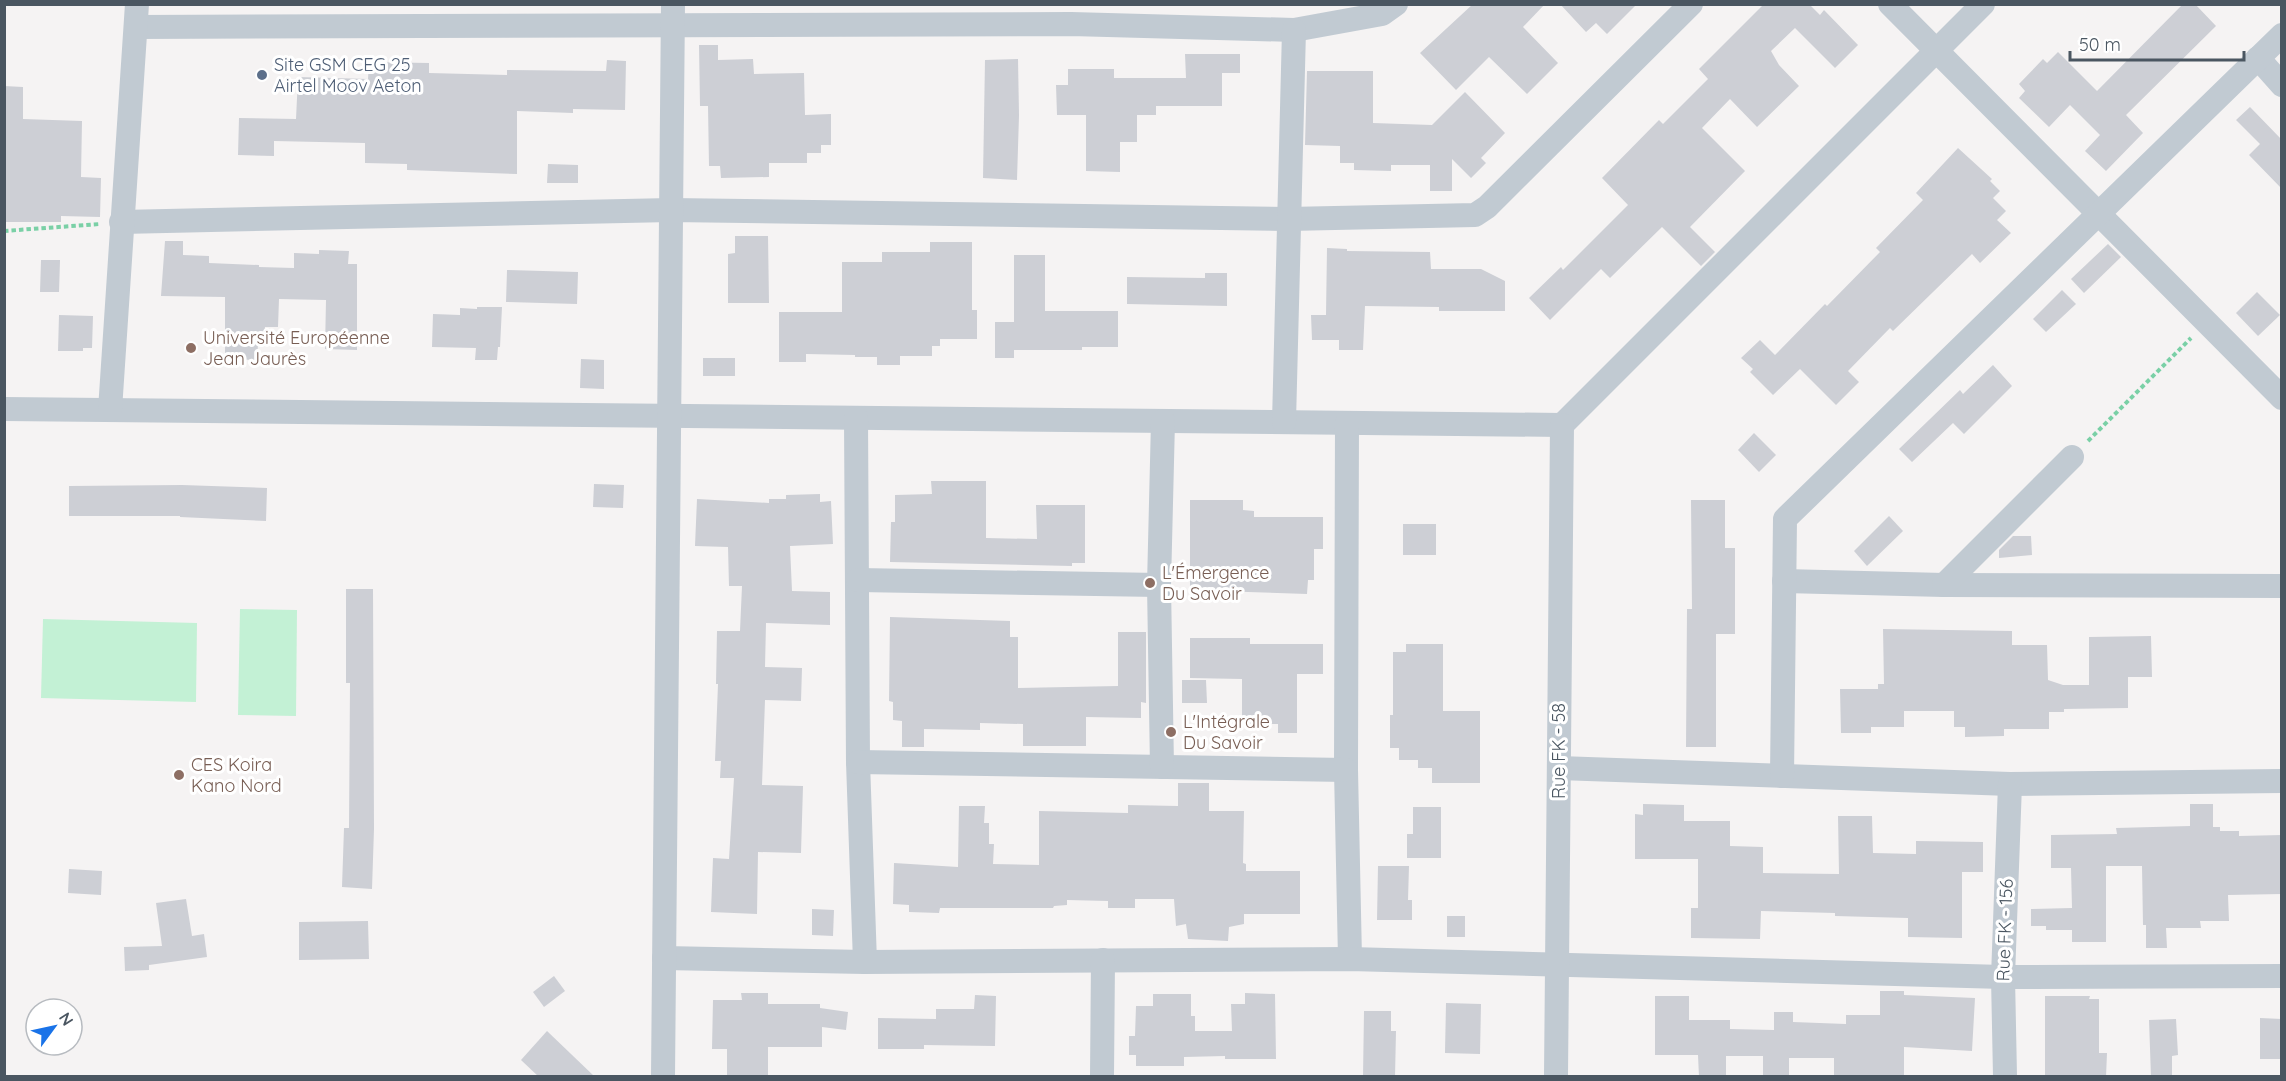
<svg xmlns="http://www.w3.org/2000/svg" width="2286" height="1081" viewBox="0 0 2286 1081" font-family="Quicksand,sans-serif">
	<rect width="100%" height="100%" fill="#f5f3f3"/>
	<g fill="#c3f1d5">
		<path d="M240,609L297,610L296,716L238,715Z"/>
		<path d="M43,619L197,623L196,702L41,698Z"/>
	</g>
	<g fill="#cdcfd5">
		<path d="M1473,4H1545L1523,27L1558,63L1527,94L1489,57L1456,90L1420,53Z"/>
		<path d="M1560,4H1637L1607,34L1596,23L1586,32Z"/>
		<path d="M1764,4H1809L1820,15L1824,10L1858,45L1835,68L1795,28L1771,51L1779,65L1799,86L1757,127L1730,99L1702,128L1745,171L1690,227L1715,252L1701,266L1662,227L1610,278L1601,269L1550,320L1529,298L1561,267L1563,270L1628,205L1602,178L1659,120L1663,124L1708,79L1699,69Z"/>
		<path d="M2183,4H2195L2216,26L2126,115L2143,133L2106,171L2085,151L2100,135L2070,105L2049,127L2019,98L2025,91L2019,84L2043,59L2047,63L2058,52L2097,91Z"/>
		<path d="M699,45H718V60L753,59L754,74L804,73L805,115L831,114V145H821V153H807V163H769V177L721,178L720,166H709L708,106H700Z"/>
		<path d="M1185,54H1240V73H1222V106H1156V115H1137V142H1120V172L1086,171V115H1057L1056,85H1068V69H1114V78H1186Z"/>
		<path d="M1018,59L1019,115L1017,180L983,178L985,60Z"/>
		<path d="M607,60L626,61L625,110L573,109V113L517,111V174L407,170V164L365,163V143L274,141V156L238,155L239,118L296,119L298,77L368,79L369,62L429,63V73L507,75V70L606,71Z"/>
		<path d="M1307,71H1373V123L1432,125L1465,92L1505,133L1481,158L1486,163L1471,178L1452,159V191H1430V165H1391V171L1354,170V163H1340V146L1305,145Z"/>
		<path d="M4,86L23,87V119L82,121L81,177L101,178L100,217L61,216V222H4Z"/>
		<path d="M2250,107L2282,140V189L2249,155L2260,144L2236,120Z"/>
		<path d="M1958,148L1992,179L1990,181L2000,191L1993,198L2006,211L1997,220L2011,233L1980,263L1972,254L1893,331L1890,328L1848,371L1859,382L1836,405L1800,369L1773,395L1750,372L1753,369L1741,358L1760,340L1775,355L1825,304L1827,306L1880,252L1876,248L1923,200L1916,193Z"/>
		<path d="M548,164L578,165V183H547Z"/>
		<path d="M735,236H768L769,303H728V254L735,253Z"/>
		<path d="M165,241H183V255L209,256V263L259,265V267L294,268V253L319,254V250L349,251L348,264H357V350L325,349L326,300L279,299L278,327H265L264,345L258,344L257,360L225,359V297L161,296Z"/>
		<path d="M930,242H972V310H977V339H940V346H932V356H900V365H877V357H855V355L806,354V362H779V312H842V262H882V252H930Z"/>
		<path d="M2108,244L2121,257L2084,293L2071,279Z"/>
		<path d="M1327,248L1347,249V251L1430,252L1431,269H1481L1505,281V311H1439V307L1365,306L1363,350H1339V340H1312L1311,315H1326Z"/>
		<path d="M1014,255H1045V311H1118V347H1082V350H1014V358H995V322H1014Z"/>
		<path d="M41,260H60L59,292H40Z"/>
		<path d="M507,270L578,272L577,304L506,302Z"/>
		<path d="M1205,273H1227V306L1127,304V277L1205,278Z"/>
		<path d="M2062,290L2076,304L2046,332L2033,319Z"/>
		<path d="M2257,292L2280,315L2258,336L2236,313Z"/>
		<path d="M477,307H502L500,347H498L497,360H475L476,348L432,347L433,314L460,315V308L477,309Z"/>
		<path d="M59,315L93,316L92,348H83V351H58Z"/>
		<rect x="703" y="358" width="32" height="18"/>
		<path d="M581,359L604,360V389L580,388Z"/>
		<path d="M1993,365L2012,386L1964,434L1953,423L1912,462L1899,449L1960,390L1963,394Z"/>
		<path d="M1754,433L1776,455L1759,472L1738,450Z"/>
		<path d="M931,481H986V538L1037,539L1036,505H1085V563H1072V566L890,562L891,522H895V495L932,494Z"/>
		<path d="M594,484L624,485L623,508L593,507Z"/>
		<path d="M182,485L267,488L266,521L180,517V516H69V486Z"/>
		<path d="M820,494V502L831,501L833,544L790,546L792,591L830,592V625L766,623L765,667L802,668L801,701L765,700L762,785L803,786L801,853L758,852L757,914L711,912L713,858L729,859L734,778H720L721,761H715L718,684H716L717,631H740L742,586H729L728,547L695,546L697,499L769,503V499H786V495Z"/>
		<path d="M1190,500H1243V510L1254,511V517H1323V549H1314V580H1308L1307,594L1216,591V595L1190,594Z"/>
		<path d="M1691,500H1725V548H1735V634H1716V747H1686L1687,609H1692Z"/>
		<path d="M1889,516L1903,531L1867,566L1854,551Z"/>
		<rect x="1403" y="524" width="33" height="31"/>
		<path d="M2013,536H2031L2032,555L1999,558V550Z"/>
		<path d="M346,589H373L374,829L372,889L342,887L344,828H349L350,683H346Z"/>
		<path d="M890,617L1010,621V637H1018V688L1118,686V632H1146V703L1141,702V718L1086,717V746H1023V724L980,723V730L924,729V747H902V721L893,720V702L889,701Z"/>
		<path d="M1883,629L2012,631V645H2047L2048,680L2063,685H2089V637L2151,636L2152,677H2128V708L2064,709V712H2049V729H2004V736L1965,737V727H1954V711H1904V727H1871V733H1841L1840,689H1878V684H1884Z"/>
		<path d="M1190,638H1250V644H1323V674H1297V733H1278V724H1242V679L1190,678Z"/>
		<path d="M1406,644H1443V711H1480V783H1432V768H1418V760H1399V748H1390V715H1393V652H1406Z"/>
		<path d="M1182,680H1206L1207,703H1182Z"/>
		<path d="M1178,783H1209V811H1244L1243,863L1246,864V871H1300V914H1244V924L1229,927L1228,941L1188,939L1186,924L1176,926L1174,899H1135V908H1108V901L1067,900V905L1054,906L1053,908H940L939,913L909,912V905L893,904L894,863L958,867L959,806H985L984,823H989V844H994L993,864L1039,865V811L1128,813V805L1178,806Z"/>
		<path d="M1643,804L1684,805V821H1730V846L1763,847V873L1839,874L1838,816H1872L1873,853L1916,854V841L1983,842V872H1962V938L1908,937V918L1835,916V913L1761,911L1760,939L1691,938V908H1698V859H1635V814L1643,815Z"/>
		<path d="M2190,804H2213V827H2220V831H2239V836L2282,835V894L2228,895L2229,921H2200L2201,928H2166L2167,948H2146V925H2143L2142,866H2106V942H2072V930H2046V926H2031V909L2072,908L2071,868H2051V835L2117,834L2116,828L2190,826Z"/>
		<path d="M1413,807H1441V858H1407V834H1413Z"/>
		<path d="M1378,866H1409L1408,900H1412V920H1377Z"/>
		<path d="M69,869L102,871L101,895L68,893Z"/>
		<path d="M186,899L192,936L204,934L207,957L149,965V970L125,971L124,947L162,946L156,903Z"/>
		<path d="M812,909L834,910L833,936L812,935Z"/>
		<rect x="1447" y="916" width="18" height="21"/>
		<path d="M368,921L369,959L299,960V922Z"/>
		<path d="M554,976L565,991L544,1007L533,992Z"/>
		<path d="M1880,991H1904V995L1975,998L1972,1051L1904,1047V1077H1834V1058H1789V1077H1763V1056H1726V1077H1699L1698,1055H1655V996H1689V1020H1730V1029L1774,1030V1012H1793V1022L1846,1024V1015H1880Z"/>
		<path d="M741,993H768V1004H820V1008L848,1012L846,1030L822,1027V1047H768V1077H727V1049H712L713,1000H742Z"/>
		<path d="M1245,993L1275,994L1276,1059H1225V1056L1184,1057V1066H1136V1055H1129V1036H1135L1136,1006H1153V994H1191V1016H1195V1031H1232L1231,1004H1245Z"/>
		<path d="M975,995L996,996L995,1046L924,1045V1049H878V1018L936,1019V1009H974Z"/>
		<path d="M2045,996H2090L2089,999H2099V1053H2107L2106,1077H2045Z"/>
		<path d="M1446,1003L1481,1004L1480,1054L1445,1053Z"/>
		<path d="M1364,1011H1391V1031H1396L1395,1077H1363Z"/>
		<path d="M2260,1018L2282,1019V1059H2260Z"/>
		<path d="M2176,1019L2178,1055L2172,1056V1077H2151L2149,1020Z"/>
		<path d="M547,1031L595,1077H539L521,1060Z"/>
	</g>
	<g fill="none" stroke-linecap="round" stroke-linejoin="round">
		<g stroke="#7ad0a6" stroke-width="4" stroke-dasharray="4.5 3" stroke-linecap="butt">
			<path d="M4,231L100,224"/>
			<path d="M2088,441L2191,338"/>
		</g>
		<g stroke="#c1cad2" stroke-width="24">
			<path d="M1890,4L2282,398"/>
			<path d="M136,27L1071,24L1294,30L1382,14L1396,4"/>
			<path d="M2258,58L2282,85"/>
			<path d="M121,222L671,210L1288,219L1475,215L1487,207L1691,4"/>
			<path d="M4,409L1562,425L1983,4"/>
			<path d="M110,410L137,4"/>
			<path d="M856,418L858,762L865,962"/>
			<path d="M1284,422L1294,30"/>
			<path d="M1347,423L1346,770L1350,959"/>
			<path d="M858,580L1159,585"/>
			<path d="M1784,581L1944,585L2282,586"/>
			<path d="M1944,585L2072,457"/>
			<path d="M858,762L1346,770"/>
			<path d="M1162,767L1159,585L1163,421"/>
			<path d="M1559,768L2010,784L2282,781"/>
			<path d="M1782,776L1785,519L2282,35"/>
			<path d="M664,958L865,962L1350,959L2003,977L2282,976"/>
			<path d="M663,1076L673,4"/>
			<path d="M1102,1076L1103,960"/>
			<path d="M1556,1076L1562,425"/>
			<path d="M2005,1076L2003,977L2010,784"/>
		</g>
	</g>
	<circle fill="#5c6f8a" stroke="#fff" stroke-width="2" cx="262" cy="75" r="6"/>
	<g fill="#8d6e63" stroke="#fff" stroke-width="2">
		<circle cx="191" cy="348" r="6"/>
		<circle cx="1150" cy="583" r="6"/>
		<circle cx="1171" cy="732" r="6"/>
		<circle cx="179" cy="775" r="6"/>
	</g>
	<g text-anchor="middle" stroke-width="6" stroke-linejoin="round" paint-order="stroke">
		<g font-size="18" fill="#4e5e75" stroke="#fff" text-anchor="start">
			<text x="274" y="71">Site GSM CEG 25<tspan x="274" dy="21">Airtel Moov Aeton</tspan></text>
		</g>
		<g font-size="18" fill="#785e54" stroke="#fff" text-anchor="start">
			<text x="203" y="344">Université Européenne<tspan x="203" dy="21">Jean Jaurès</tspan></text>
			<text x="1162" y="579">L'Émergence<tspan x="1162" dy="21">Du Savoir</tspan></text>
			<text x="1183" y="728">L'Intégrale<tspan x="1183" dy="21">Du Savoir</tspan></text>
			<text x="191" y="771">CES Koira<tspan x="191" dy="21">Kano Nord</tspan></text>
		</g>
		<g font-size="18" fill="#4a5661" stroke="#fff">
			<text transform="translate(1559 751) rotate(-90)" y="6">Rue FK - 58</text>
			<text transform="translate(2005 930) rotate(-88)" y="6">Rue FK - 156</text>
		</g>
	</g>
	<rect width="2286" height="1081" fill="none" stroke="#4a5661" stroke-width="12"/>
	<g transform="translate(54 1027) rotate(57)"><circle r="28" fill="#ffffff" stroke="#b7bbc0" stroke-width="1.5"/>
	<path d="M0-4.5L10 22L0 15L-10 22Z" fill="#1a73e8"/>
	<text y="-9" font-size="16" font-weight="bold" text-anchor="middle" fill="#4a5661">N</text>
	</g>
	<path d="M2070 51v9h174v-9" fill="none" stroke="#4a5661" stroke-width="3"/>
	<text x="2079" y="51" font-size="18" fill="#4a5661" stroke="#ffffff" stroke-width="4.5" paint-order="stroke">50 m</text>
</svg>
